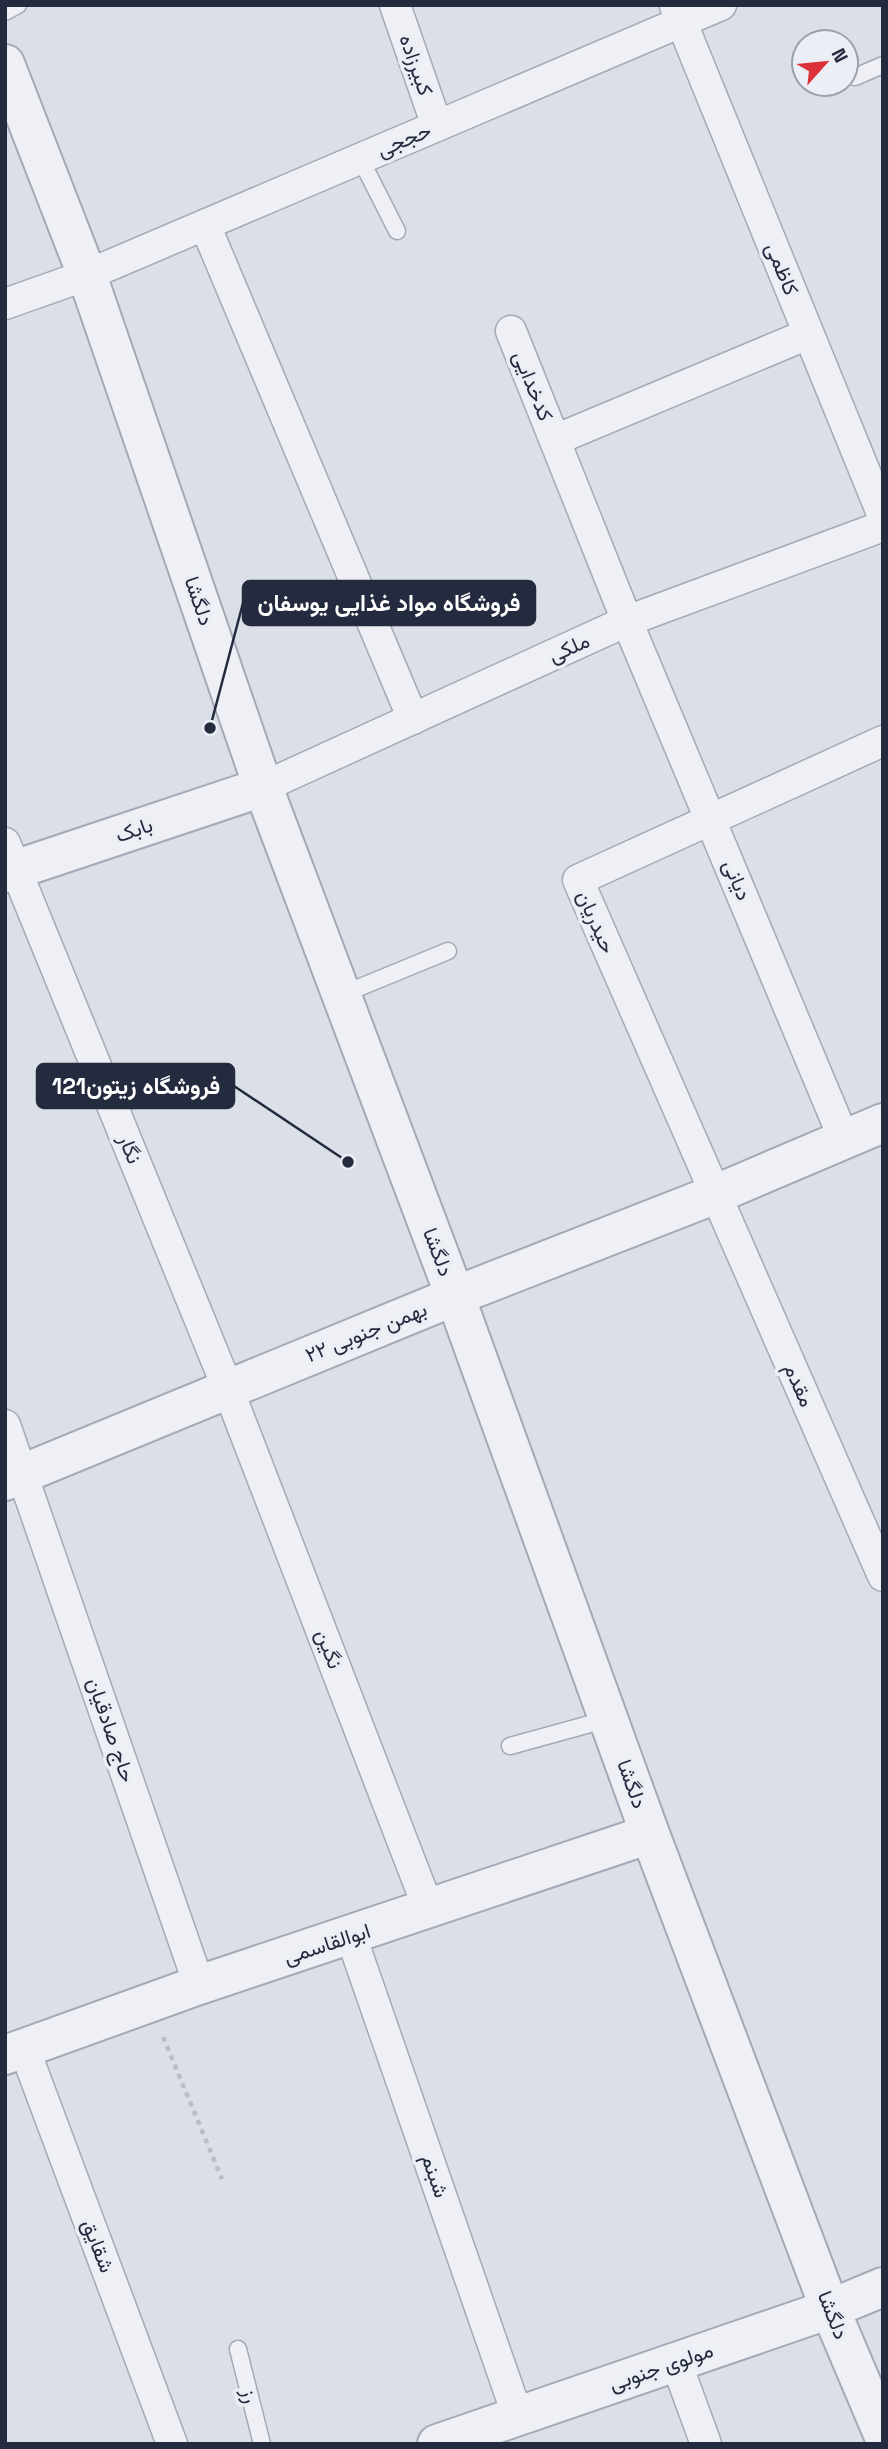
<svg xmlns="http://www.w3.org/2000/svg" width="888" height="2449" viewBox="0 0 888 2449" font-family="'Space Grotesk',Vazirmatn,sans-serif">
	<rect width="100%" height="100%" fill="#dbdfe7"/>
	<g fill="none" stroke-linecap="round" stroke-linejoin="round">
		<defs>
			<g id="service">
				<path d="M5,12L18,5"/>
				<path d="M855,77L883,65"/>
				<path d="M360,158L397,231"/>
				<path d="M341,995L448,951"/>
				<path d="M510,1746L608,1719"/>
				<path d="M238,2349L262,2444"/>
			</g>
			<g id="minor">
				<path d="M395,5L437,126"/>
				<path d="M675,6L883,516"/>
				<path d="M205,225L413,719"/>
				<path d="M5,304L87,275L721,5"/>
				<path d="M511,331L627,621L844,1139"/>
				<path d="M555,440L808,334"/>
				<path d="M883,741L578,880L883,1576"/>
				<path d="M263,787L627,621L883,526"/>
				<path d="M5,843L228,1389L429,1910"/>
				<path d="M5,1425L199,1985"/>
				<path d="M351,1936L518,2417"/>
				<path d="M24,2048L172,2444"/>
				<path d="M676,2362L706,2444"/>
			</g>
			<g id="tertiary">
				<path d="M5,64L87,275L263,787L455,1296L650,1834L830,2309L883,2434"/>
				<path d="M5,873L263,787"/>
				<path d="M5,1481L455,1296L716,1194L883,1123"/>
				<path d="M5,2055L199,1985L650,1834"/>
				<path d="M437,2444L830,2309L883,2287"/>
			</g>
		</defs>
		<use href="#service" stroke="#a4a9b5" stroke-width="19"/>
		<use href="#minor" stroke="#a4a9b5" stroke-width="33"/>
		<use href="#tertiary" stroke="#a4a9b5" stroke-width="42"/>
		<path stroke="#b9bdc6" stroke-width="4.5" stroke-dasharray="5 5" stroke-linecap="butt" d="M163,2037L222,2179"/>
		<use href="#service" stroke="#eef0f5" stroke-width="16"/>
		<use href="#minor" stroke="#eef0f5" stroke-width="30"/>
		<use href="#tertiary" stroke="#eef0f5" stroke-width="38"/>
	</g>
	<g text-anchor="middle" stroke-width="7" stroke-linejoin="round" paint-order="stroke">
		<g font-size="21" fill="#242b3f" stroke="#ebeef5">
			<text transform="translate(416 65) rotate(71)" y="7">کبیرزاده</text>
			<text transform="translate(404 140) rotate(-23)" y="7">حججی</text>
			<text transform="translate(782 269) rotate(68)" y="7">کاظمی</text>
			<text transform="translate(533 386) rotate(68)" y="7">کدخدایی</text>
			<text transform="translate(199 601) rotate(71)" y="7">دلگشا</text>
			<text transform="translate(569 648) rotate(-24)" y="7">ملکی</text>
			<text transform="translate(134 830) rotate(-19)" y="7">بابک</text>
			<text transform="translate(737 880) rotate(67)" y="7">دیانی</text>
			<text transform="translate(596 922) rotate(66)" y="7">حیدریان</text>
			<text transform="translate(130 1149) rotate(68)" y="7">نگار</text>
			<text transform="translate(438 1252) rotate(69)" y="7">دلگشا</text>
			<text transform="translate(366 1332) rotate(-22)" y="7">۲۲ بهمن جنوبی</text>
			<text transform="translate(799 1385) rotate(66)" y="7">مقدم</text>
			<text transform="translate(329 1649) rotate(69)" y="7">نگین</text>
			<text transform="translate(111 1730) rotate(71)" y="7">حاج صادقیان</text>
			<text transform="translate(632 1784) rotate(70)" y="7">دلگشا</text>
			<text transform="translate(327 1944) rotate(-18)" y="7">ابوالقاسمی</text>
			<text transform="translate(435 2176) rotate(71)" y="7">شبنم</text>
			<text transform="translate(98 2246) rotate(69)" y="7">شقایق</text>
			<text transform="translate(833 2315) rotate(68)" y="7">دلگشا</text>
			<text transform="translate(661 2367) rotate(-19)" y="7">مولوی جنوبی</text>
			<text transform="translate(250 2396) rotate(76)" y="7">رز</text>
		</g>
	</g>
	<path fill="none" stroke="#242b3f" stroke-width="2.5" d="M210 728L243 603M348 1162L234 1086"/>
	<g fill="#242b3f" stroke="#ebeef5" stroke-width="2.5">
		<circle cx="210" cy="728" r="7"/>
		<circle cx="348" cy="1162" r="7"/>
	</g>
	<g fill="#242b3f" stroke="#242b3f" stroke-width="2.5">
		<rect x="243" y="581" width="292" height="44" rx="7"/>
		<rect x="37" y="1064" width="197" height="44" rx="7"/>
	</g>
	<g font-size="23" text-anchor="middle" font-weight="bold" fill="#fff">
		<text x="389" y="611">فروشگاه مواد غذایی یوسفان</text>
		<text x="136" y="1094">فروشگاه زیتون121</text>
	</g>
	<rect width="888" height="2449" fill="none" stroke="#242b3f" stroke-width="14"/>
	<g transform="translate(825 63) rotate(63)"><circle r="33" fill="#ebeef5" stroke="#9ba0ac" stroke-width="2"/>
	<path d="M0-5L12 26L0 18L-12 26Z" fill="#dc3138"/>
	<text y="-10" font-size="19" font-weight="bold" text-anchor="middle" fill="#242b3f">N</text>
	</g>
</svg>
